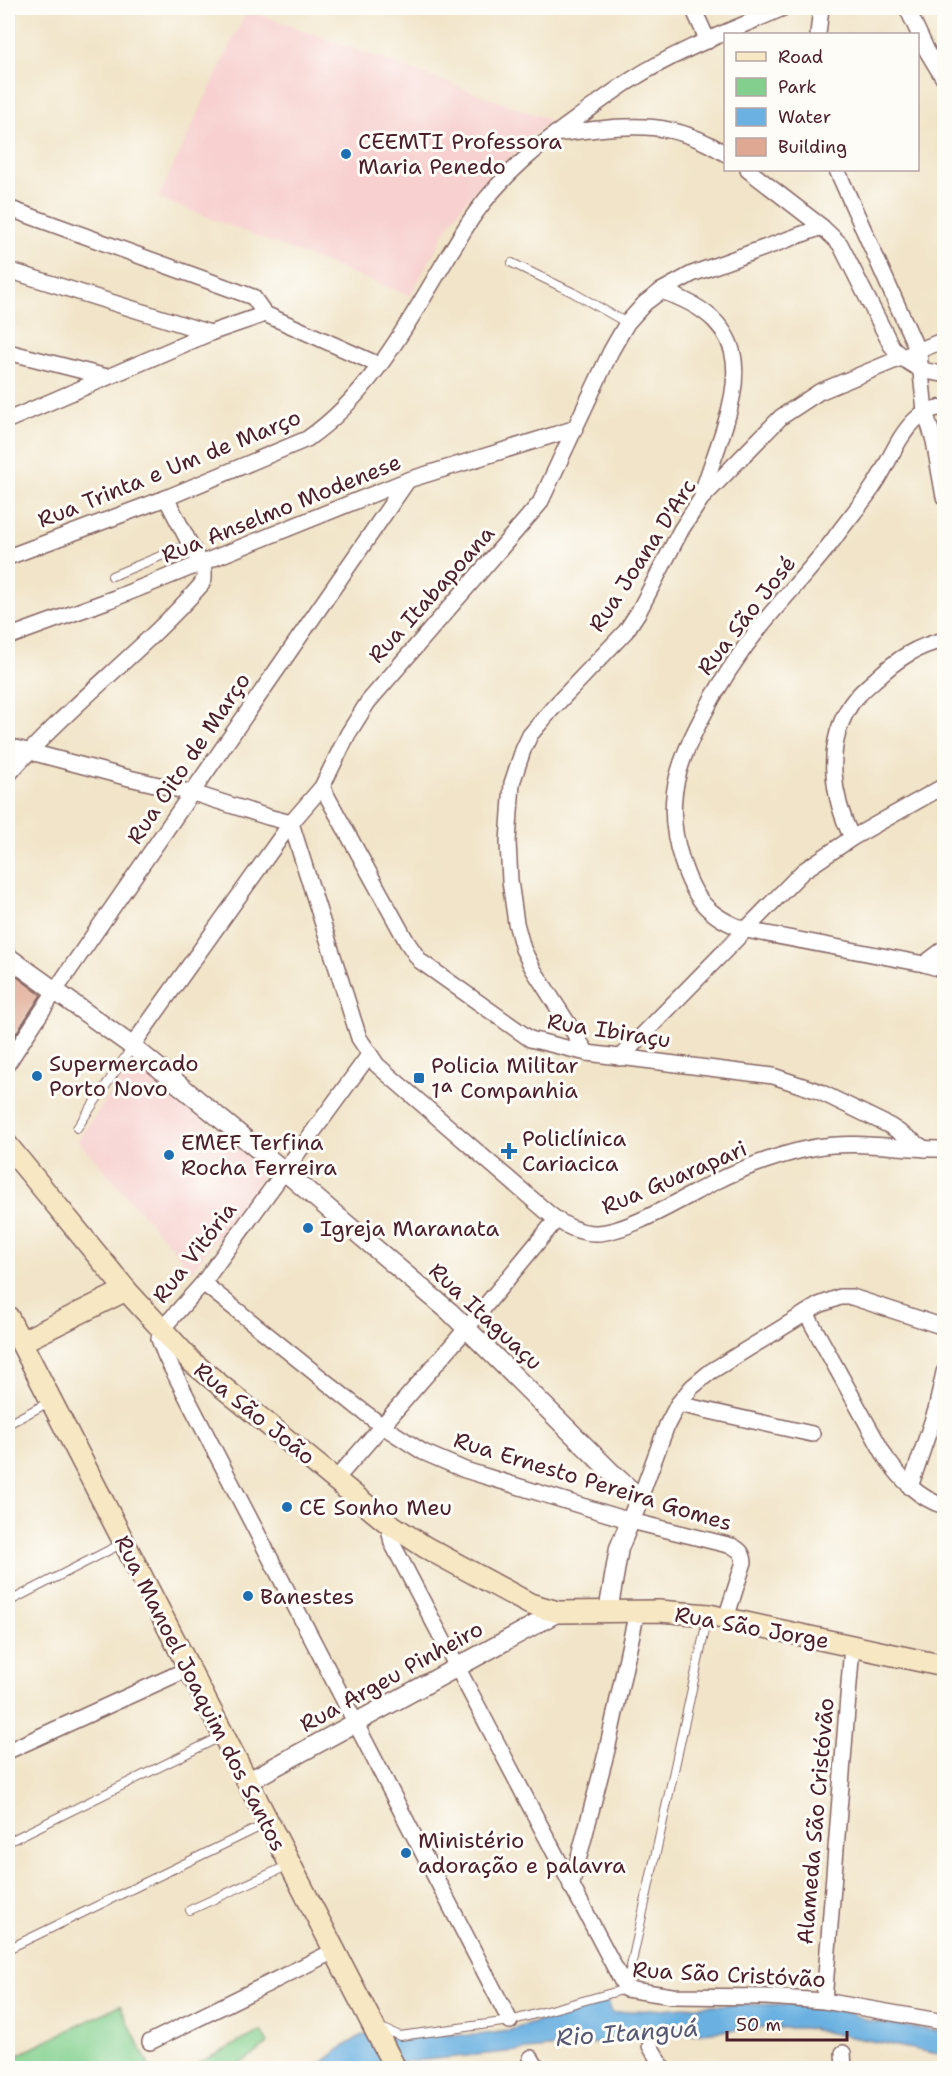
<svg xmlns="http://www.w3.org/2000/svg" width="952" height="2076" viewBox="0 0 952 2076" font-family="'Shantell Sans',sans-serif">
	<rect width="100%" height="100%" fill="#fdfcf7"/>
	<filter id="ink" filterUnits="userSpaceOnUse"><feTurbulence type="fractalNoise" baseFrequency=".0167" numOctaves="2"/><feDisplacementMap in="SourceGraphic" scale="12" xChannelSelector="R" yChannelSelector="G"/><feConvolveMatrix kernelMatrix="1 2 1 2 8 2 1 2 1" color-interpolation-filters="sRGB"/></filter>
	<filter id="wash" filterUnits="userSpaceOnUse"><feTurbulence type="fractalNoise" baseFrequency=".008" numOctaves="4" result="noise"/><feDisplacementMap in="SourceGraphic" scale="24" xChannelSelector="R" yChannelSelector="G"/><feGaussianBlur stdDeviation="1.35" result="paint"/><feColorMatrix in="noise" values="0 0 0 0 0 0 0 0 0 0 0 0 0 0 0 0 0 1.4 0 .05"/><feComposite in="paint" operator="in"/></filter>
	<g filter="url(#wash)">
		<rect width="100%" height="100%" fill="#f1e4c8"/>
		<g fill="#f7d0cf">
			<path d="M247,10L550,120L502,164L464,203L450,223L410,296L158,198Z"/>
			<path d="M133,1062L266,1171L192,1271L78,1140Z"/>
		</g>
		<g fill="#83d08e" stroke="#66785c" stroke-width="1.5">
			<path d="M120,2005L150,2068H8V2060Z"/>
			<path d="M261,2031L268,2044L234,2068H189Z"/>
		</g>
		<path fill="#6bb1e1" stroke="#5a6886" stroke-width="1.5" d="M608,2001L612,2013L710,2005L806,2004L850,2013L869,2021L944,2032V2055L805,2028H753L372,2065L356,2068H314C331,2057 349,2040 368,2033C386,2027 436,2034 456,2035C473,2036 491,2034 507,2031Z"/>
		<g id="blocks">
			<path fill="#dfa892" d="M8,970L41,995L8,1046Z"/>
		</g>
	</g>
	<g filter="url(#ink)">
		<use href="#blocks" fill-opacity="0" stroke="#846462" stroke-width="1.5"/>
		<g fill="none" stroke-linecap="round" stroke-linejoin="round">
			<defs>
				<g id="service">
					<path d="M512,263L572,292L627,323"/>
					<path d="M112,576L190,544"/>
					<path d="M77,1128L132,1047"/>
					<path d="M8,1424L49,1402"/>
					<path d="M10,1601L123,1543"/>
					<path d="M8,1842L222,1736"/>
					<path d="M190,1910L289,1865"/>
					<path d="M8,1949L268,1823"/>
					<path d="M379,2027L400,2036L510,2021L626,1989L708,1616"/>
				</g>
				<g id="minor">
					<path d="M693,8L708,41"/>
					<path d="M907,8L927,51L944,79"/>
					<path d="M818,34L821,8"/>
					<path d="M555,134C622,127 665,115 726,154"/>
					<path d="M748,170L822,227L840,244L891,345C905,364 921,372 944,374"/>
					<path d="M837,170L919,354L925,411L934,441L944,497"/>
					<path d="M8,208L253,297L265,314L379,365"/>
					<path d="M8,270L210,333"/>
					<path d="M661,291C776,328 729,409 702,493"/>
					<path d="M8,352L107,377"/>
					<path d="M944,407C939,408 932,409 927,411C923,412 919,417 916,419C896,438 890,462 875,484C863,503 847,520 834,539C812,568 787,594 764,622C738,654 716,689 698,725C674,772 665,809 682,861C694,899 708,917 746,930L924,964L944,970"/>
					<path d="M8,420L210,333L265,314"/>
					<path d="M8,557L166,498L307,439C372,394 410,319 450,253C459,239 467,224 477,211C504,174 538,146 576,119C594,106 612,92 631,80C678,50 732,30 783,8"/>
					<path d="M8,637L115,598L408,480L573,429"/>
					<path d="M8,746L129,778L193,793L268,817L291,823L359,1038L377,1065L547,1212C561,1224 577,1233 596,1233C628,1233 686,1196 717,1181C744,1167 787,1152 817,1147C859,1140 902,1150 944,1149"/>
					<path d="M8,775C67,707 141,653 201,585L204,579V571L166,498"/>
					<path d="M322,787L407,942L420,961L530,1039L587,1053L773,1076L818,1091L890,1126L925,1149"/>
					<path d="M852,838C832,797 824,745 851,704C858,694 868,686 877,678C897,659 917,646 944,640"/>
					<path d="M924,964L944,949"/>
					<path d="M132,1046L291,823L322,787L348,734L368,702L540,503L611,351L627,323L645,303L661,291L692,274L822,227"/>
					<path d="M587,1053L533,969L523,949L516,923L510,881L508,842L512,783L523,750L530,735L552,709L626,631L639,611L681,530L701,499L781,417L819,392L944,340"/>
					<path d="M369,1055L203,1283L161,1330L159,1339L166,1357L510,2021"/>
					<path d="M620,1058L803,871L852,838L944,786"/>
					<path d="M8,1063L61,982L408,480"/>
					<path d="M203,1283L356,1406L381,1425L423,1452L465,1470L631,1521L732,1546C740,1550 743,1553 744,1562L726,1618"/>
					<path d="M806,1313L886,1458C902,1480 918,1498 944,1506"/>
					<path d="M678,1404L812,1434"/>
					<path d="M336,1479L467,1328L556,1220"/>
					<path d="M910,1487L936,1410L944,1372"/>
					<path d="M640,1498L667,1425L678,1404L692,1387L710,1372L819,1305L840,1297H852L944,1327"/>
					<path d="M388,1523L392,1543L626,1989L672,1996L766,1997L824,2001L944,2022"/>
					<path d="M8,1751L188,1669"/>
					<path d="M571,1887L607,1750L637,1611"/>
					<path d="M824,2001L852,1646"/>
					<path d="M150,2042L334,1951"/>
					<path d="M650,2046L663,2068"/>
					<path d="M843,2053L844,2068"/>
					<path d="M531,2058L537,2068"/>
				</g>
				<g id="tertiary">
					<path d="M8,957L132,1046L283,1170L450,1312L614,1475L640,1498L619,1548L608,1612"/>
					<path d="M247,1782L558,1612"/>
				</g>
				<g id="secondary">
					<path d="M8,1146L126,1290L192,1362L388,1523L425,1547L530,1604L558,1612L659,1611L709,1615L944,1666"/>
					<path d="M8,1317L395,2068"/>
					<path d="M21,1342L126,1290"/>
				</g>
			</defs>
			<use href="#service" stroke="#846462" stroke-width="10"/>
			<use href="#minor" stroke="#846462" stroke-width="18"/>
			<use href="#tertiary" stroke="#846462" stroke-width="21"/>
			<use href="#secondary" stroke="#846462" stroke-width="24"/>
			<use href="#service" stroke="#fff" stroke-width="8"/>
			<use href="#minor" stroke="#fff" stroke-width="15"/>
			<use href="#tertiary" stroke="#fff" stroke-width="18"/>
			<use href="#secondary" stroke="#f7e8c3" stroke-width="21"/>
		</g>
	</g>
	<g fill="#1f6fb2" stroke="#fdfcf7" stroke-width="2">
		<circle cx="346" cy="154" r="6"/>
		<circle cx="37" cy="1076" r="6"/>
		<rect x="413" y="1072" width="12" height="12" rx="3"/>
		<path d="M506 1142h6v6h6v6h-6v6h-6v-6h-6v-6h6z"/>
		<circle cx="169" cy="1155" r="6"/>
		<circle cx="308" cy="1228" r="6"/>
		<circle cx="287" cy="1507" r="6"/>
		<circle cx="248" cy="1596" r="6"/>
		<circle cx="406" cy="1853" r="6"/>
	</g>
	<g text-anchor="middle" stroke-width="6" stroke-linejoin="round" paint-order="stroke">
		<g font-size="22" fill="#4a1f2b" stroke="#fdfcf7" text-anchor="start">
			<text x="358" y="149">CEEMTI Professora<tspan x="358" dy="25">Maria Penedo</tspan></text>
			<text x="49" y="1071">Supermercado<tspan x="49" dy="25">Porto Novo</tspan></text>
			<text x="431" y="1073">Policia Militar<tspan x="431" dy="25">1ª Companhia</tspan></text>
			<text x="522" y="1146">Policlínica<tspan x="522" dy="25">Cariacica</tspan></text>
			<text x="181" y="1150">EMEF Terfina<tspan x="181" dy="25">Rocha Ferreira</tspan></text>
			<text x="320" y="1236">Igreja Maranata</text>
			<text x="299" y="1515">CE Sonho Meu</text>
			<text x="260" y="1604">Banestes</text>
			<text x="418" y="1848">Ministério<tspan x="418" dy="25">adoração e palavra</tspan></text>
		</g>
		<g font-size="22" fill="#4a1f2b" stroke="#fdfcf7">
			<text transform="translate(169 468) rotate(-22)" y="8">Rua Trinta e Um de Março</text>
			<text transform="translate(281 508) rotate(-22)" y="8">Rua Anselmo Modenese</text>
			<text transform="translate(642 555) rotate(-57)" y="8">Rua Joana D'Arc</text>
			<text transform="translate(431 594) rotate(-48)" y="8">Rua Itabapoana</text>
			<text transform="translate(746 615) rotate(-52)" y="8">Rua São José</text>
			<text transform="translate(188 758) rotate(-56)" y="8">Rua Oito de Março</text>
			<text transform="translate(609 1030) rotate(9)" y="8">Rua Ibiraçu</text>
			<text transform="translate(674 1177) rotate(-23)" y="8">Rua Guarapari</text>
			<text transform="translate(194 1252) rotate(-52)" y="8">Rua Vitória</text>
			<text transform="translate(486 1316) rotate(43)" y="8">Rua Itaguaçu</text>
			<text transform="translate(255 1413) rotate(39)" y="8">Rua São João</text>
			<text transform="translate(593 1481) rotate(17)" y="8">Rua Ernesto Pereira Gomes</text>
			<text transform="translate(752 1627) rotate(10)" y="8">Rua São Jorge</text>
			<text transform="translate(391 1676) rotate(-29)" y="8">Rua Argeu Pinheiro</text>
			<text transform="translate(201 1693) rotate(63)" y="8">Rua Manoel Joaquim dos Santos</text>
			<text transform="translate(815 1821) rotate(-85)" y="8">Alameda São Cristóvão</text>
			<text transform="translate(729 1974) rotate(3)" y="8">Rua São Cristóvão</text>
		</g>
		<g font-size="24" font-style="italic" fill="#575974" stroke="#fdfcf7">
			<text transform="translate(627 2033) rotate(-4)" y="8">Rio Itanguá</text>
		</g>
	</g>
	<rect width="952" height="2076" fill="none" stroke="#fdfcf7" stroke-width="30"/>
	<rect x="724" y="33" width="195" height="138" fill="#fdfcf7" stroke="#b5a4a5" stroke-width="1.5"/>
	<rect x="736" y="52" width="30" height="9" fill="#f7e8c3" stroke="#b5a4a5" stroke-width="1.5"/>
	<text x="778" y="63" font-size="18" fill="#4a1f2b">Road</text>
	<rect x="736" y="78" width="30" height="18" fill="#83d08e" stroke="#b5a4a5" stroke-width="1.5"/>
	<text x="778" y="93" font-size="18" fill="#4a1f2b">Park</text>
	<rect x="736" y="108" width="30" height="18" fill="#6bb1e1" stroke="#b5a4a5" stroke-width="1.5"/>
	<text x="778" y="123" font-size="18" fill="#4a1f2b">Water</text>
	<rect x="736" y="138" width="30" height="18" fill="#dfa892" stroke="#b5a4a5" stroke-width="1.5"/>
	<text x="778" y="153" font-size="18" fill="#4a1f2b">Building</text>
	<path d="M727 2031v9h120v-9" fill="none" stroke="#4a1f2b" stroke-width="3"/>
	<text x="736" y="2031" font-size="18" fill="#4a1f2b" stroke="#fdfcf7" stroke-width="4.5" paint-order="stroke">50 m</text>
</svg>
